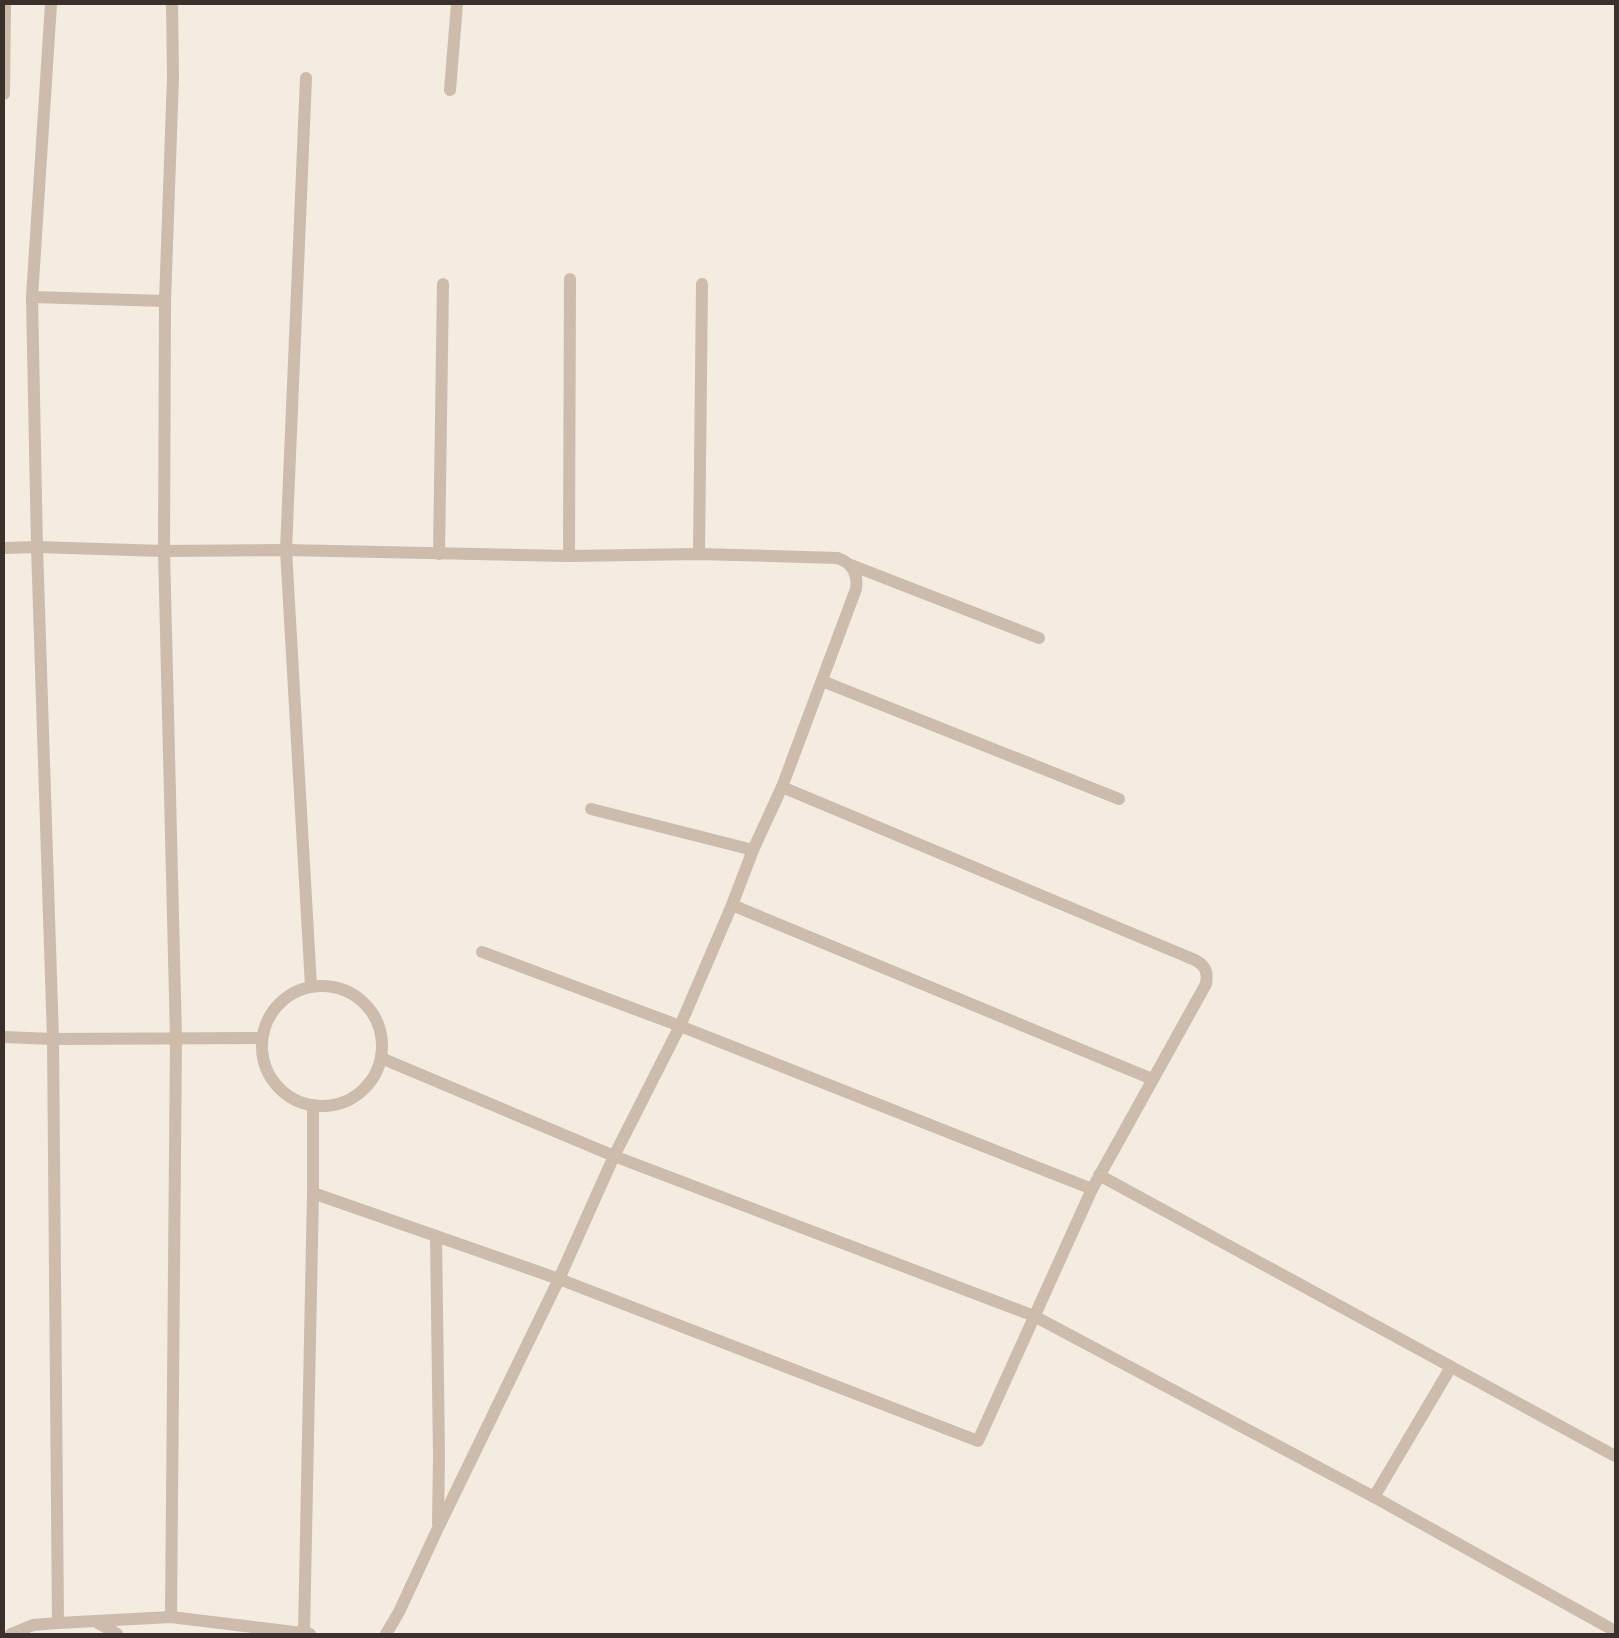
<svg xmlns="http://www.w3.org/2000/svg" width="1619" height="1638" viewBox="0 0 1619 1638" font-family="'DejaVu Sans',sans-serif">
	<rect width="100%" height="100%" fill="#f4ebe1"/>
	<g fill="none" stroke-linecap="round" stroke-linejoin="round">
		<g stroke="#cdbbac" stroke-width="12">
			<path d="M51,4L32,297L37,547L53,1039L58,1623"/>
			<path d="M306,78L286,550L311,986"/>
			<path d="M450,90L457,4"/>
			<path d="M4,94L5,4"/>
			<path d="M32,297L165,301"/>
			<path d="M4,548L37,547L164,551L286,550L569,556L699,554L838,558C853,564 858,574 856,589L782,787L753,850L732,905L680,1026L614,1156L559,1279L438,1528L399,1612L386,1634"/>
			<path d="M439,554L443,284"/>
			<path d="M699,554L702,284"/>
			<path d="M569,556L570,279"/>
			<path d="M851,565L1039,638"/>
			<path d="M822,681L1119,799"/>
			<path d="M591,809L753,850"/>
			<path d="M732,905L1152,1079"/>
			<path d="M482,952L680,1026L1092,1189"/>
			<circle cx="322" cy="1046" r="60"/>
			<path d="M4,1037L53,1039L262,1038"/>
			<path d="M381,1058L614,1156L1034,1316L1374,1497L1615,1631"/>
			<path d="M1099,1175L1615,1456"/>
			<path d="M313,1193L559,1279L978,1441L1092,1189L1206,984C1208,972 1206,966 1195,960L782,787"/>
			<path d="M436,1236L439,1456L438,1523"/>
			<path d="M1374,1497L1451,1367"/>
			<path d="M171,1617L176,1038L164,551L165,301L173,77L172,4"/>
			<path d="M95,1621L117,1634"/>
			<path d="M304,1633L313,1193V1105"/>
			<path d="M11,1634L33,1625L58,1623L171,1617L310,1634"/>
		</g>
	</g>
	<rect width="1619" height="1638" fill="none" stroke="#3b302b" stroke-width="10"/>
</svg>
